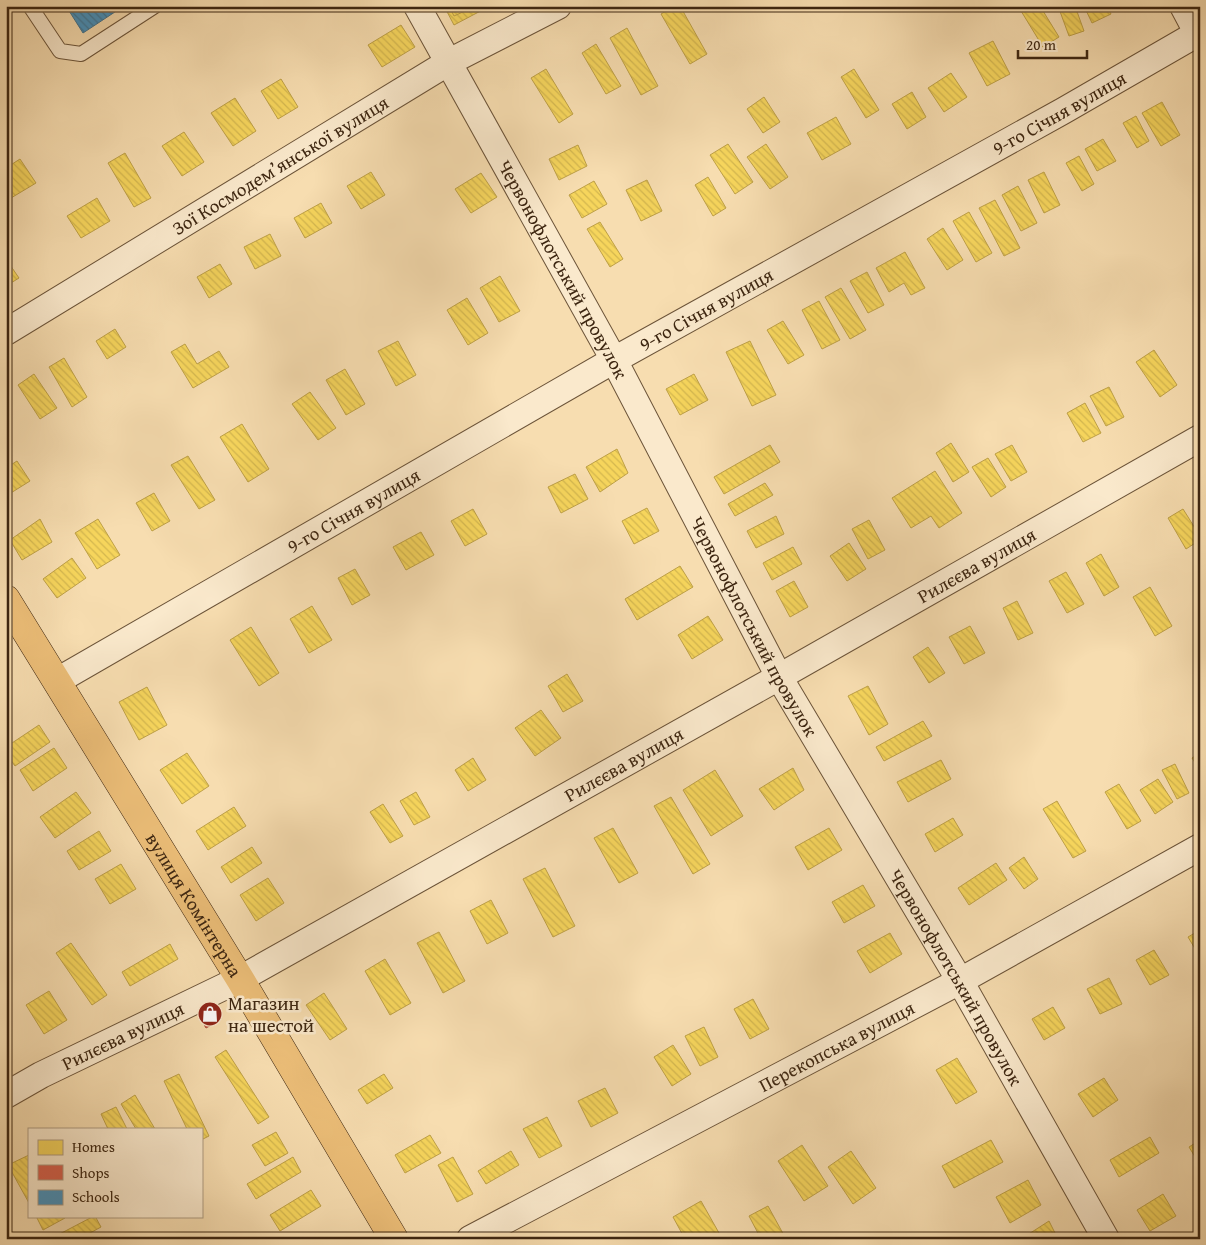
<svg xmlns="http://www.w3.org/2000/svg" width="1206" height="1245" viewBox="0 0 1206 1245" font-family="'Gentium Book Plus',serif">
	<defs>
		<pattern id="homes-back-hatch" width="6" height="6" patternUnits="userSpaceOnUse" patternTransform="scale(1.25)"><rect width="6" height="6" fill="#f6d55c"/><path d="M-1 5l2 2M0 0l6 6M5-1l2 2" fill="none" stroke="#d4b74f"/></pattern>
		<pattern id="shops-back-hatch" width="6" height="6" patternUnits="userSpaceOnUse" patternTransform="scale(1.25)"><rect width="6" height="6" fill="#d6604d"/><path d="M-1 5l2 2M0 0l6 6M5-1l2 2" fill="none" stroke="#af4f3f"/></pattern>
		<pattern id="schools-back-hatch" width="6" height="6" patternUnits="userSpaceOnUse" patternTransform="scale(1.25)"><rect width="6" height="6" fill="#4393c3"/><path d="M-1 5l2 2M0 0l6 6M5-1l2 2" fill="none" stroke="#39789d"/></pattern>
	</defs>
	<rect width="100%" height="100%" fill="#f7ddb0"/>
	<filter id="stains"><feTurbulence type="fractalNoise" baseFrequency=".004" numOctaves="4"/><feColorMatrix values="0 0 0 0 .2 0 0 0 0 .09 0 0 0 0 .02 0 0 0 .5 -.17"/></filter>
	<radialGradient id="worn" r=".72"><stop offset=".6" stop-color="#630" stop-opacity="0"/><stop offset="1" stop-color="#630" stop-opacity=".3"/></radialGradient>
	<g fill="url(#homes-back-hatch)" stroke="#bea046">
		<path d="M444,6H490L454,25Z"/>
		<path d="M449,6H474V7L454,16Z"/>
		<path d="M675,6H680L707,54L690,64L661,14Z"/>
		<path d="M1018,6H1040L1059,37L1043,47Z"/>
		<path d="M1058,6H1075L1084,31L1069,36Z"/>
		<path d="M1084,6H1107L1111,14L1092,23Z"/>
		<path d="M401,25L415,47L382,67L368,45Z"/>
		<path d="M627,28L658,86L641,95L610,38Z"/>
		<path d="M993,41L1010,74L987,86L969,53Z"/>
		<path d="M596,44L621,86L606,94L582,53Z"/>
		<path d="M546,69L573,114L559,123L531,78Z"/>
		<path d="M854,69L879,110L866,118L841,77Z"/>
		<path d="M951,73L967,97L944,112L928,88Z"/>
		<path d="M281,79L298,107L278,119L261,91Z"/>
		<path d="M912,92L926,117L907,129L892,104Z"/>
		<path d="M764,97L780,122L763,133L747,109Z"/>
		<path d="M235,98L256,131L233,146L211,113Z"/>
		<path d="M1162,102L1180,135L1161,146L1142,113Z"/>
		<path d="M1136,116L1149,141L1137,148L1123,123Z"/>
		<path d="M836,117L851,144L822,160L807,133Z"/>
		<path d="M184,132L204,162L182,176L162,146Z"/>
		<path d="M1103,139L1116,161L1097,171L1085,149Z"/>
		<path d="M728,144L753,182L735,194L710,155Z"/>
		<path d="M766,144L788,177L770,189L747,157Z"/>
		<path d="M578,145L587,166L559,180L549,159Z"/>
		<path d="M125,153L151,198L134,207L108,163Z"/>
		<path d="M1079,156L1094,184L1082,191L1066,163Z"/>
		<path d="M20,159L36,183L11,198L6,190V168Z"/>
		<path d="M371,172L385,195L361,209L347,186Z"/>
		<path d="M1044,172L1060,205L1044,213L1028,180Z"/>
		<path d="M481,173L497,197L471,213L455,189Z"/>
		<path d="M708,177L726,208L713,216L695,185Z"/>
		<path d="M647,180L662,211L641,221L626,190Z"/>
		<path d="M594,181L607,204L582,218L569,195Z"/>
		<path d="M1018,186L1037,223L1021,231L1002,195Z"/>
		<path d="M97,198L110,221L81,238L67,216Z"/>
		<path d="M995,200L1020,248L1004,256L979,208Z"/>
		<path d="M321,203L332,223L305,238L294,218Z"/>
		<path d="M969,212L992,253L976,262L953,221Z"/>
		<path d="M600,222L623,259L610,267L587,229Z"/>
		<path d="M943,228L963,260L947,270L927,239Z"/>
		<path d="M270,234L281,256L255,269L244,247Z"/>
		<path d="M905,252L925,288L911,295L904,283L889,292L876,268Z"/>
		<path d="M6,259L19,278L6,286Z"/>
		<path d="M220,264L232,284L209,298L197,277Z"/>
		<path d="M867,272L884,305L868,313L850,281Z"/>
		<path d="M500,276L520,311L499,322L480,288Z"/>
		<path d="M841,288L866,330L850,339L825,297Z"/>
		<path d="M467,298L488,333L468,345L447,310Z"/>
		<path d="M819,301L840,340L822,349L802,310Z"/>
		<path d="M783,321L804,355L788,364L767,330Z"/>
		<path d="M115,329L126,347L107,359L96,341Z"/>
		<path d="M398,341L416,375L396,386L378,351Z"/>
		<path d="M750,341L776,395L752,406L726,352Z"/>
		<path d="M185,344L197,364L219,351L229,367L193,388L171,352Z"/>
		<path d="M1154,350L1177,385L1160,397L1136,362Z"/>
		<path d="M64,358L87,397L72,407L49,367Z"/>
		<path d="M345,369L365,404L346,415L326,380Z"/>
		<path d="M34,374L57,408L40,419L18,385Z"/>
		<path d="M694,374L708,400L680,415L666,389Z"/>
		<path d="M1109,387L1124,417L1106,426L1090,396Z"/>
		<path d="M310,392L336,428L318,440L292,404Z"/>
		<path d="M1085,403L1101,433L1083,442L1067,413Z"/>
		<path d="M242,424L269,469L248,482L220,437Z"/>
		<path d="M951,443L969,472L953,482L936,453Z"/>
		<path d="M770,445L780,462L724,494L714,477Z"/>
		<path d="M1012,445L1027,472L1011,481L995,454Z"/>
		<path d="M617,449L628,473L600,492L586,467Z"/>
		<path d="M188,456L215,500L199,509L171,465Z"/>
		<path d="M988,458L1006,487L991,497L972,467Z"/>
		<path d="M17,461L30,481L6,496V468Z"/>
		<path d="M935,471L962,513L939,528L931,516L911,528L892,498Z"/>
		<path d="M575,474L588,499L561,513L548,487Z"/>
		<path d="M765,483L773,495L735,516L728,504Z"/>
		<path d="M154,493L170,521L152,531L136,503Z"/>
		<path d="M647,508L659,531L634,544L622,521Z"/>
		<path d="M473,509L487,534L465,546L451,521Z"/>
		<path d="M1183,509L1200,536V540L1186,549L1168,518Z"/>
		<path d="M776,516L784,534L756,548L747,531Z"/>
		<path d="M40,519L52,542L22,560L10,540Z"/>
		<path d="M98,519L120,555L97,569L75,533Z"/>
		<path d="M869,520L885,550L868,559L852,529Z"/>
		<path d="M421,532L434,555L406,570L393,547Z"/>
		<path d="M849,543L866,569L847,581L830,556Z"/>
		<path d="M793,547L802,564L772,580L763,563Z"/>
		<path d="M1101,554L1119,587L1104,596L1086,563Z"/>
		<path d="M72,558L86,578L57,598L43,579Z"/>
		<path d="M680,566L693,587L637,620L625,599Z"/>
		<path d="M355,569L370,595L352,605L338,578Z"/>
		<path d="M1066,572L1084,604L1067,613L1049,581Z"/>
		<path d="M794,581L808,607L790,617L776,591Z"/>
		<path d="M1150,587L1172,626L1155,636L1133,597Z"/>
		<path d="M1017,601L1033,633L1018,640L1003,608Z"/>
		<path d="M312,606L332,640L309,653L290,619Z"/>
		<path d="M708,616L723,640L692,659L678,635Z"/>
		<path d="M970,626L985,653L964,664L949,637Z"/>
		<path d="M251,627L279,673L259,686L230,640Z"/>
		<path d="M928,647L945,673L929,683L913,657Z"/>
		<path d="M567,674L583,701L563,712L548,686Z"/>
		<path d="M868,686L888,724L869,735L848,696Z"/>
		<path d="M147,687L167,725L139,740L119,702Z"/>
		<path d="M541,710L561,738L535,756L515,728Z"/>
		<path d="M923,721L932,736L884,761L876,747Z"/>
		<path d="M39,725L50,742L15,766L6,754V747Z"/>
		<path d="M54,748L67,768L33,791L20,770Z"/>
		<path d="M187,753L209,786L182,804L160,770Z"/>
		<path d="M1200,753V770L1192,758Z"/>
		<path d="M473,758L486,780L468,791L455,770Z"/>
		<path d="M941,760L951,779L908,802L897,782Z"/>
		<path d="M1175,764L1189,793L1177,799L1162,770Z"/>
		<path d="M793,768L804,790L774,810L759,789Z"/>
		<path d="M715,770L743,816L711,836L683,790Z"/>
		<path d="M1158,779L1173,802L1155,814L1140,790Z"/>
		<path d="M1119,784L1141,821L1127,829L1105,792Z"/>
		<path d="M76,792L91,813L55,838L40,817Z"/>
		<path d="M416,792L430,817L414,825L400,801Z"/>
		<path d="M671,797L710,864L693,874L654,806Z"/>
		<path d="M1057,801L1086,851L1073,858L1043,809Z"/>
		<path d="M383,804L403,836L390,843L370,812Z"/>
		<path d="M234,807L246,826L208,850L196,831Z"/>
		<path d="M953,818L963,835L935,852L925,834Z"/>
		<path d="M613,828L638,873L619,883L594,838Z"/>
		<path d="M829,828L842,850L808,870L795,847Z"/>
		<path d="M99,831L111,851L79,870L67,851Z"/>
		<path d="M252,847L262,863L231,883L221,867Z"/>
		<path d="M1024,857L1038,879L1024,889L1009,868Z"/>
		<path d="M996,863L1007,880L969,905L958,888Z"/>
		<path d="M121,864L136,889L110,904L95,879Z"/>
		<path d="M545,868L575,926L553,937L523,879Z"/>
		<path d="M268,878L284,903L256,921L240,895Z"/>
		<path d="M863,885L875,906L844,923L832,902Z"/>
		<path d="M491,900L508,933L487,944L470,911Z"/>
		<path d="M1200,930V957L1188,937Z"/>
		<path d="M439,932L465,981L443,993L417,943Z"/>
		<path d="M890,933L902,954L870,973L857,951Z"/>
		<path d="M71,943L107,995L92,1005L56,953Z"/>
		<path d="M170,944L178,959L130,986L122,972Z"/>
		<path d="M1154,950L1169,975L1150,985L1136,960Z"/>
		<path d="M385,959L411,1003L390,1015L365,971Z"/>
		<path d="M1109,978L1122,1004L1100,1014L1087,989Z"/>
		<path d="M49,991L67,1020L44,1034L26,1005Z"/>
		<path d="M324,993L347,1029L330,1040L306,1005Z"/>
		<path d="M753,999L769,1029L750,1039L734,1009Z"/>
		<path d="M1053,1007L1065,1028L1044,1040L1032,1019Z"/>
		<path d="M704,1027L718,1057L700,1066L685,1036Z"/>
		<path d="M673,1045L691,1074L672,1086L654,1057Z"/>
		<path d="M226,1050L269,1117L258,1124L215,1057Z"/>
		<path d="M957,1058L977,1092L956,1104L936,1070Z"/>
		<path d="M179,1074L209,1136L201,1140V1129H187L164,1081Z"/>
		<path d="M384,1074L393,1088L367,1104L358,1090Z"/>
		<path d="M1104,1078L1118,1100L1093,1117L1078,1094Z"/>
		<path d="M605,1088L618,1113L591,1127L578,1101Z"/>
		<path d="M135,1095L155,1129H136L121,1104Z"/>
		<path d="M116,1107L127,1129H108L101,1114Z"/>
		<path d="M547,1117L562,1146L539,1158L523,1129Z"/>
		<path d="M276,1132L288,1153L265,1166L252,1145Z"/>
		<path d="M430,1135L441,1153L405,1173L395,1155Z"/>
		<path d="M1150,1137L1159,1153L1119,1177L1110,1160Z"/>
		<path d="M991,1140L1003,1162L954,1188L942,1166Z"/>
		<path d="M1200,1140V1165L1189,1147Z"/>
		<path d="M802,1145L828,1186L804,1201L778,1161Z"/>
		<path d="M511,1151L519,1165L486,1184L478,1171Z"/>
		<path d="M851,1151L876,1188L853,1204L828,1167Z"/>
		<path d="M29,1155V1203L8,1165Z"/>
		<path d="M293,1157L301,1172L256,1199L247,1184Z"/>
		<path d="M453,1157L473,1194L457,1202L438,1165Z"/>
		<path d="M1028,1180L1041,1205L1010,1223L996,1197Z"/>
		<path d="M311,1190L321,1206L280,1231L270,1215Z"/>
		<path d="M1163,1194L1176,1216L1150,1231L1137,1210Z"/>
		<path d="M701,1201L719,1233L708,1239H685L673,1217Z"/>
		<path d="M768,1206L786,1239H761L749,1216Z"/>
		<path d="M36,1216H64L65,1218L43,1230Z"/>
		<path d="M94,1216H95L101,1227L79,1239H50Z"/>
		<path d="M1049,1221L1058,1239H1021Z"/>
	</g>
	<path fill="url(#shops-back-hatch)" stroke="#a84f3b" d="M210,1005L219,1021L206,1028L197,1013Z"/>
	<path fill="url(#schools-back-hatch)" stroke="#41728e" d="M66,6H124L83,33Z"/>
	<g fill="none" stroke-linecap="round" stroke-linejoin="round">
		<defs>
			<path id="service" d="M30,6L60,51L81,54L155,6"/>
			<g id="minor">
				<path id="s1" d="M417,6L614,360L779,677L960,981L1106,1239"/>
				<path d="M1183,6L1200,38"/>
				<path id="s2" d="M6,332L449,62L558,6"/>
				<path id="s3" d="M57,681L614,360L1063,111L1200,32"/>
				<path id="s4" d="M6,1095L41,1075L240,979L779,677L1200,438"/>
				<path id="s5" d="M470,1239L960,981L1200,847"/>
			</g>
			<g id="primary">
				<path id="s6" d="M6,599L240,979L394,1239"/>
			</g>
		</defs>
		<use href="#service" stroke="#6c5439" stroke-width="16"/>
		<use href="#minor" stroke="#6c5439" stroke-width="28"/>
		<use href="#primary" stroke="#3d2611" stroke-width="29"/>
		<use href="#service" stroke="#fae9cc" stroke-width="14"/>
		<use href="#minor" stroke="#fae9cc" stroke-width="26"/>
		<use href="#primary" stroke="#ecbe78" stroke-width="28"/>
	</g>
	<defs>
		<symbol id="shop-disc" viewBox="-11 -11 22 22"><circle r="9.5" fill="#8f2418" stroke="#fae9cc"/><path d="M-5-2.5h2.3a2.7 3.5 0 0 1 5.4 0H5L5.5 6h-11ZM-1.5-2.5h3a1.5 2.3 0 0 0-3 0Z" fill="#fff"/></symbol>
	</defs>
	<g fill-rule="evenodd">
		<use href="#shop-disc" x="196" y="1000" width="28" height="28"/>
	</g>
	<g text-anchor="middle" stroke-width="5" stroke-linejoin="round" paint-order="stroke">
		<g font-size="19" fill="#3d2611" stroke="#fae9cc">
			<text dy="7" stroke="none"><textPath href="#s3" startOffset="1152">9-го Січня вулиця</textPath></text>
			<text dy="7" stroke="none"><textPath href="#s2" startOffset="321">Зої Космодем’янської вулиця</textPath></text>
			<text dy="7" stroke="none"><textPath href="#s1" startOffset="301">Червонофлотський провулок</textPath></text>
			<text dy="7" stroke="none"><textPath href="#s3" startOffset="748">9-го Січня вулиця</textPath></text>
			<text dy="7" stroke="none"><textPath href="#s3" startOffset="342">9-го Січня вулиця</textPath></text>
			<text dy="7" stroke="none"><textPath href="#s4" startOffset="1106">Рилєєва вулиця</textPath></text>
			<text dy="7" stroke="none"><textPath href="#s1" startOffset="706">Червонофлотський провулок</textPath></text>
			<text dy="7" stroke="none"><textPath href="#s4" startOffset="701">Рилєєва вулиця</textPath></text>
			<text dy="7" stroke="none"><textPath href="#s6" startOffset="359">вулиця Комінтерна</textPath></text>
			<text dy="7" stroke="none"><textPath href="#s1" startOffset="1111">Червонофлотський провулок</textPath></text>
			<text dy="7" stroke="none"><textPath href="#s4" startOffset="131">Рилєєва вулиця</textPath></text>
			<text dy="7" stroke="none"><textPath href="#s5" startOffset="414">Перекопська вулиця</textPath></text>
		</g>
		<g font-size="19" fill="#3d2611" stroke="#fae9cc" text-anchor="start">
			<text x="228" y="1010">Магазин<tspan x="228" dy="22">на шестой</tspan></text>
		</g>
	</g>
	<rect width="1206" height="1245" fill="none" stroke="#f7ddb0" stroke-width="25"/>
	<rect x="8" y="8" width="1191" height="1230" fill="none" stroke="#3d2611" stroke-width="2.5"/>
	<rect x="12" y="12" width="1181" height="1220" fill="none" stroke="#3d2611"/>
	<rect x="28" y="1128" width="175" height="90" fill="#fae9cc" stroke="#ae9b81"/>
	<rect x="38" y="1140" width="25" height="15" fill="#f6d55c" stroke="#ae9b81"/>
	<text x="72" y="1152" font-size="15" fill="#3d2611">Homes</text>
	<rect x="38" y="1165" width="25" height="15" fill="#d6604d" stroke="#ae9b81"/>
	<text x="72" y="1178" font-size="15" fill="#3d2611">Shops</text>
	<rect x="38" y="1190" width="25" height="15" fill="#4393c3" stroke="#ae9b81"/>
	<text x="72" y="1202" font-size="15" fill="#3d2611">Schools</text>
	<path d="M1018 50v8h69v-8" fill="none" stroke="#3d2611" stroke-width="2.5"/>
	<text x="1026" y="50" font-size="15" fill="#3d2611" stroke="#fae9cc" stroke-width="4" paint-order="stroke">20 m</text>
	<rect width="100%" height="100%" filter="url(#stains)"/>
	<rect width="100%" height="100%" fill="url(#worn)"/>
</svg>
